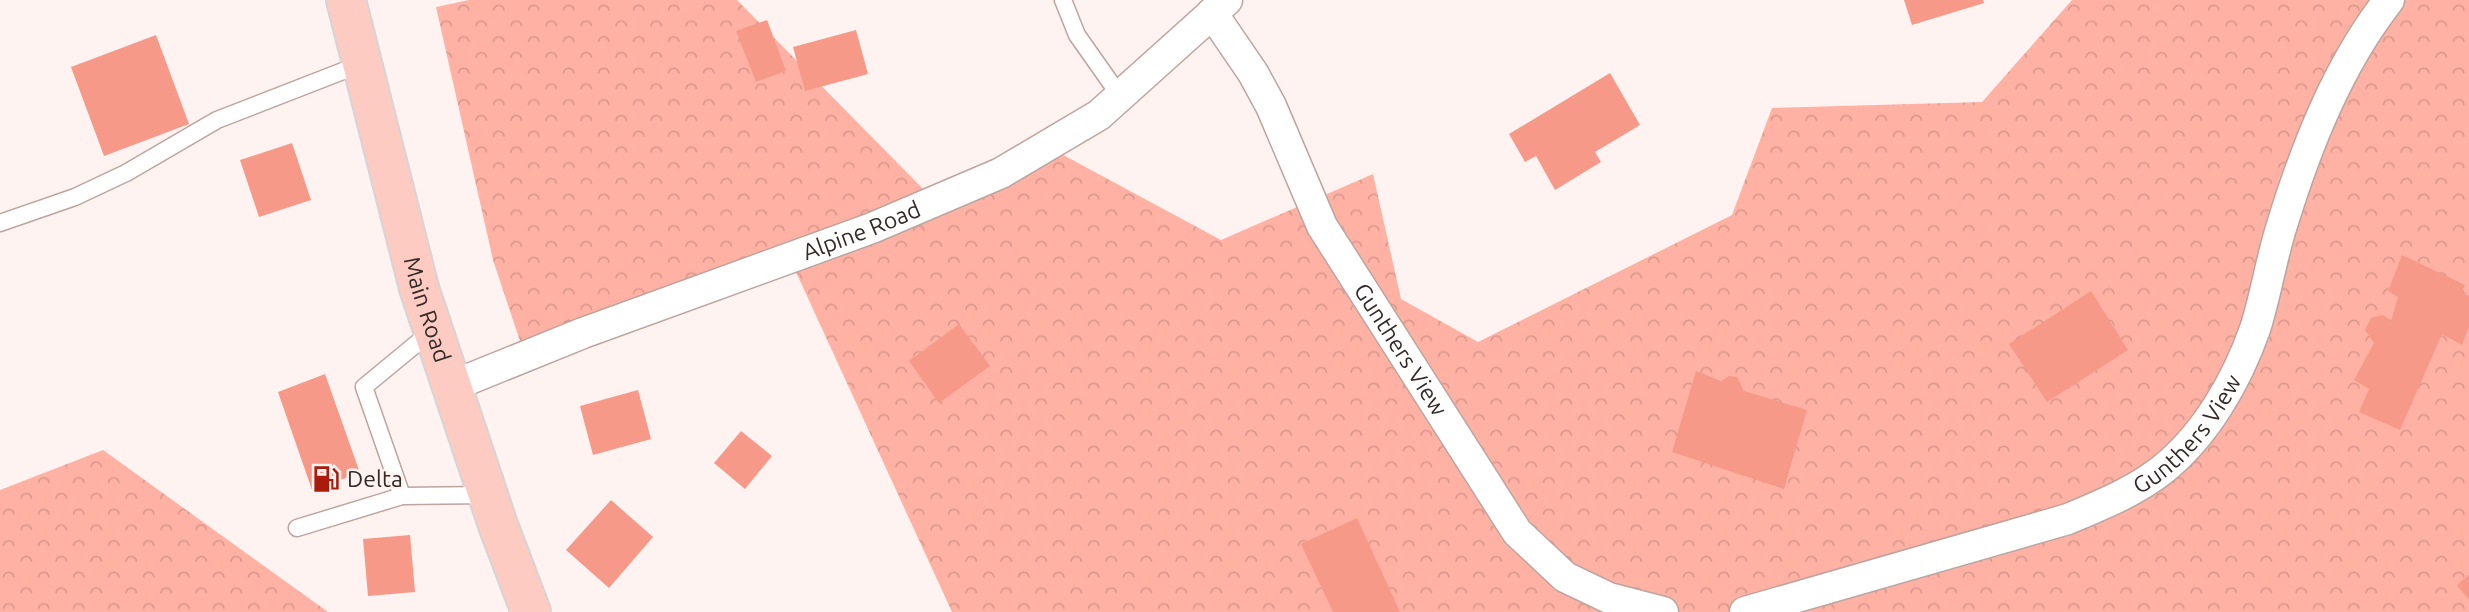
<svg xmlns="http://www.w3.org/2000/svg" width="2469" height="612" viewBox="0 0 2469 612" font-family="Ubuntu,sans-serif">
	<defs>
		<pattern id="forest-crowns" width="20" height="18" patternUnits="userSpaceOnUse" patternTransform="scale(1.75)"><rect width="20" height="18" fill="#ffb2a4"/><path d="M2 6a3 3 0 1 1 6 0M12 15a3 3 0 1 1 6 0" fill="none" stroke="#db998d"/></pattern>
	</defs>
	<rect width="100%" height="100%" fill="#fef3f1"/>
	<g fill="url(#forest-crowns)">
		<path d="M469,0H737L931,197L1039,142L1221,240L1373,174L1401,299L1478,342L1732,215L1772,108L1982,102L2072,0H2469V612H952L790,259L524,353L493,260L436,7Z"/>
		<path d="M103,450L328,612H0V490Z"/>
	</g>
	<g fill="#f79989">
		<path d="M1904,0H1983L1984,3L1912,25Z"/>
		<path d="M767,20L786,71L756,82L736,31Z"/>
		<path d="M856,30L868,74L805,91L793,47Z"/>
		<path d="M156,35L189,124L104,156L71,67Z"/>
		<path d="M1610,73L1640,125L1595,152L1601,162L1555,190L1536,156L1525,162L1509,134Z"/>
		<path d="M292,143L311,200L259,217L240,160Z"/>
		<path d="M2402,255L2465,285L2462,292L2469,296V327L2462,345L2442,334L2400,430L2359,412L2369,389L2354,380L2374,343L2365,330L2371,318L2383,315L2391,321L2398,297L2388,291Z"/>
		<path d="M2091,291L2128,350L2047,402L2009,344Z"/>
		<path d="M959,324L990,366L939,403L909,361Z"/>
		<path d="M1696,371L1721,381L1729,376L1737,377L1744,391L1807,410L1784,489L1672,452Z"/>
		<path d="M325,374L360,473L312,490L278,392Z"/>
		<path d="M638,390L651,439L593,455L580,406Z"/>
		<path d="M741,431L772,456L745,489L714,463Z"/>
		<path d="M611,500L653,537L609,588L566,550Z"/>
		<path d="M1357,518L1400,612H1333L1301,544Z"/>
		<path d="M410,535L415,592L368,596L363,539Z"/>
		<path d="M2469,575V600L2457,585Z"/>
	</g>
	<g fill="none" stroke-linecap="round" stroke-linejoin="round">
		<defs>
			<g id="service">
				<path d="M1063,0L1077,35L1120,96"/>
				<path d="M0,223L75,197L126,173L217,120L361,64"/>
				<path d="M433,330L364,387L402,496L488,495"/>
				<path d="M297,528L402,496"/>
			</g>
			<g id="minor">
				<path id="s1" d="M1212,13L1253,73L1271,106L1322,226L1517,532L1565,577L1609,598L1663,612"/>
				<path id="s2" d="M452,386L583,333L872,228L1001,173L1099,115L1227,0"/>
				<path id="s3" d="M1745,612L2068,519C2101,505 2134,492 2162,470C2206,435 2237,380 2255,329C2266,295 2271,259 2282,225C2306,147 2338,65 2389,0"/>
			</g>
			<g id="primary">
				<path id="s4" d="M346,0L419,288L498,525L531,612"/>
			</g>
		</defs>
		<use href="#service" stroke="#bda49f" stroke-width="19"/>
		<use href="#minor" stroke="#bda49f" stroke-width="33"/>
		<use href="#primary" stroke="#d6d4d4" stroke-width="42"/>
		<use href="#service" stroke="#fff" stroke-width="16"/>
		<use href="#minor" stroke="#fff" stroke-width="30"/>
		<use href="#primary" stroke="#fecbc2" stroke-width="38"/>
	</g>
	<defs>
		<symbol id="fuel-bare" viewBox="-9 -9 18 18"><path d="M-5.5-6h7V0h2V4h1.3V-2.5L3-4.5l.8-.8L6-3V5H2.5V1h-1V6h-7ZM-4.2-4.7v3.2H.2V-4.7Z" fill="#ab1b0b" stroke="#fef3f1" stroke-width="2.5" paint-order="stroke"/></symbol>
	</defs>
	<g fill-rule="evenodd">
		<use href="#fuel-bare" x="307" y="460" width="38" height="38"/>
	</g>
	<g text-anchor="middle" stroke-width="5" stroke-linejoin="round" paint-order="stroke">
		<g font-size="23" fill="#332927" stroke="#fef3f1">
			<text dy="8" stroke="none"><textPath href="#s2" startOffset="438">Alpine Road</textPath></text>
			<text dy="8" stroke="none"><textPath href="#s4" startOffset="320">Main Road</textPath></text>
			<text dy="8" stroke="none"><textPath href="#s1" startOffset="387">Gunthers View</textPath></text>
			<text dy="8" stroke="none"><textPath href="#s3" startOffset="486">Gunthers View</textPath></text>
		</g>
		<g font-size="23" fill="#332927" stroke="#fef3f1" text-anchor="start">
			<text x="347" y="487">Delta</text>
		</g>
	</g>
</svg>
